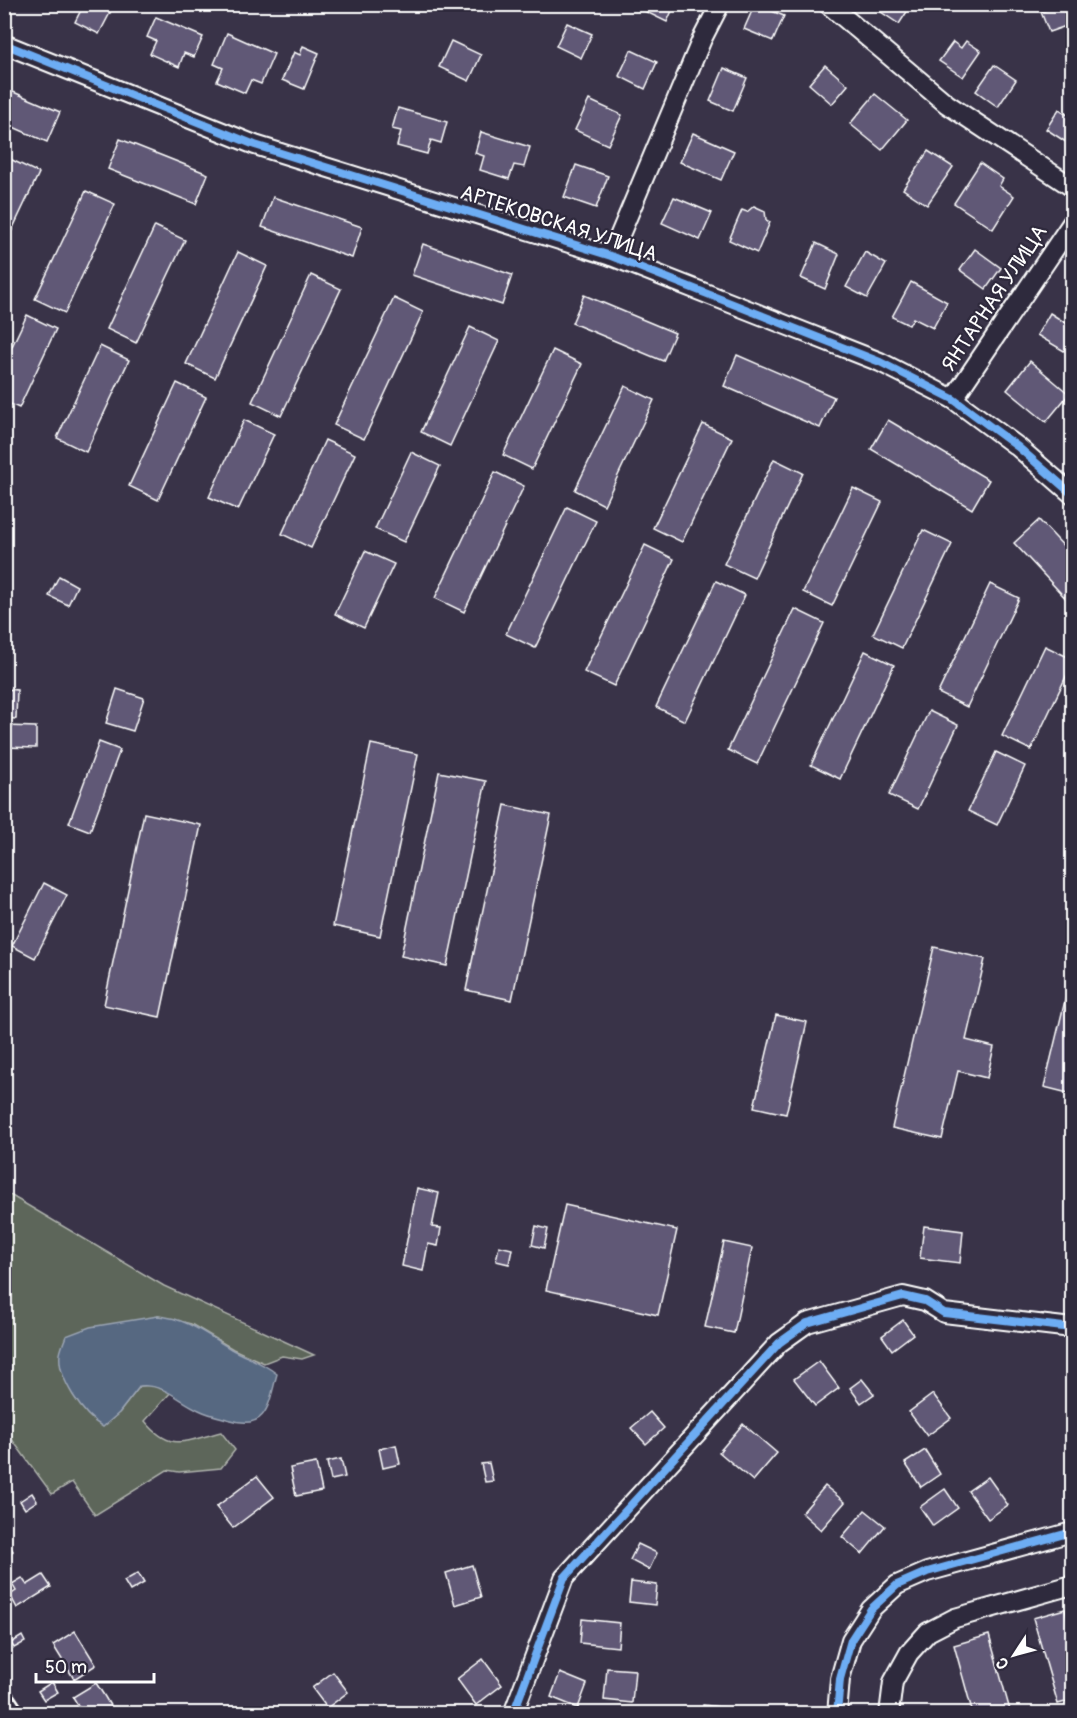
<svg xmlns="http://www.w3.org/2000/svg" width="1077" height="1718" viewBox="0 0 1077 1718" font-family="Pangolin,sans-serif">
	<rect width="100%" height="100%" fill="#393348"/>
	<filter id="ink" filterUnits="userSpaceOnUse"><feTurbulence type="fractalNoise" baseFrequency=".0167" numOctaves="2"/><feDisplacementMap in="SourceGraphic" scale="12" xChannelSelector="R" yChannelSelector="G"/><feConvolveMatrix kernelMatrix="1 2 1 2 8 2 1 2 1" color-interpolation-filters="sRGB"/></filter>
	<g filter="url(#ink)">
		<path fill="#5d665a" stroke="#aeb2ac" stroke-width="1.5" d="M5,1192L164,1286L314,1355L302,1359L282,1356L264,1363L233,1349L191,1324L158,1316L119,1413L140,1386L151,1385L171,1392L145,1421C171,1453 186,1441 221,1432L235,1450L221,1468L179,1472L167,1470L95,1515L72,1482L52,1494L5,1430Z"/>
		<path fill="#566781" stroke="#9aa4b3" stroke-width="1.5" d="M158,1316C187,1318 207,1335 231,1349C247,1358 262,1362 277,1374C269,1402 268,1431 231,1420C220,1417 209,1415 199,1410C179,1401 163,1383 140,1386L119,1413L103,1427C83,1416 57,1377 60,1354C61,1348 64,1341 66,1336L90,1327Z"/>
		<g fill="#615976" stroke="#fff" stroke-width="1.5">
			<path d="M84,4H104L112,9L99,34L75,22Z"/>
			<path d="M640,4H675L667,22L638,8Z"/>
			<path d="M755,4L784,16L773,41L744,29Z"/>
			<path d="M912,4L899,24L881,12L885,4Z"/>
			<path d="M1061,4H1072V31L1068,33L1066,26L1049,32L1041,12Z"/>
			<path d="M156,17L203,37L194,57L184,53L179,67L150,54L156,41L147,37Z"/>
			<path d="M567,23L592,34L581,58L556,46Z"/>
			<path d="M227,33L274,54L261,84L251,80L245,93L217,81L223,68L214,64Z"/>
			<path d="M451,41L481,55L469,81L439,67Z"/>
			<path d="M966,41L981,51L963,77L939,61L953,42L961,48Z"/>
			<path d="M303,46L319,53L304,89L282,80L294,52L300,55Z"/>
			<path d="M631,50L657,62L645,89L619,76Z"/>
			<path d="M825,65L848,85L832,104L809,84Z"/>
			<path d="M994,65L1016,80L998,107L976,91Z"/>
			<path d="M724,68L747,78L733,111L710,101Z"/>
			<path d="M4,88L60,112L47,142L4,123Z"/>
			<path d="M875,94L907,120L882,150L850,124Z"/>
			<path d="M589,100L622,115L608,145L575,130Z"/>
			<path d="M398,108L447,122L441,143L431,140L427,154L397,146L401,131L392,129Z"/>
			<path d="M1059,109L1072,118V146L1046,129Z"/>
			<path d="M481,132L530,147L524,167L514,165L509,179L480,170L484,156L475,153Z"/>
			<path d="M693,133L734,151L721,180L680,162Z"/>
			<path d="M120,139L208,174L196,204L108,169Z"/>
			<path d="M928,151L953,167L927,205L903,189Z"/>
			<path d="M10,159L39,173L4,247V171Z"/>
			<path d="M980,163L1003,179L999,186L1014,196L993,229L954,203Z"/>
			<path d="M576,165L608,176L596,208L564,197Z"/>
			<path d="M86,191L115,204L65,313L35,299Z"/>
			<path d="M273,197L362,227L352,258L262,227Z"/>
			<path d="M674,197L712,213L700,240L662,223Z"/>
			<path d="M754,206L765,211L766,220L770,222L757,253L729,240L742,210L747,212Z"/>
			<path d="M155,226L185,240L136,343L107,329Z"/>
			<path d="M816,243L839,254L825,289L801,278Z"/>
			<path d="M423,244L512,275L502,305L412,275Z"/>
			<path d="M975,249L1001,268L986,289L960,270Z"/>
			<path d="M238,252L267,266L215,378L186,364Z"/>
			<path d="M865,252L886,264L867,298L846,287Z"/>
			<path d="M311,275L341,289L281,416L252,402Z"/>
			<path d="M911,282L947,302L933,328L913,318L909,325L892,317Z"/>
			<path d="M584,295L675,333L663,361L572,323Z"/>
			<path d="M394,298L423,312L364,439L334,425Z"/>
			<path d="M1050,313L1072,327V337L1064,351L1037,335Z"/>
			<path d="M27,315L56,329L19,408L4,401V363Z"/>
			<path d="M470,327L499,341L450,446L421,432Z"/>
			<path d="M100,346L129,360L86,452L57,438Z"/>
			<path d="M553,350L582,364L532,469L503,455Z"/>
			<path d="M737,355L834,397L820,428L724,386Z"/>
			<path d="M1030,361L1069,394L1046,422L1007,390Z"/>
			<path d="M177,383L206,397L158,500L129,486Z"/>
			<path d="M625,386L654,400L604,505L575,490Z"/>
			<path d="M244,420L274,434L238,510L209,497Z"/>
			<path d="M888,420L989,480L972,509L871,449Z"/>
			<path d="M703,424L732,438L682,542L653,528Z"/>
			<path d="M325,440L355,454L311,548L282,534Z"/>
			<path d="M411,452L440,466L404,542L375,529Z"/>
			<path d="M774,459L803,473L754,578L724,564Z"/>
			<path d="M495,472L524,486L464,612L435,598Z"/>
			<path d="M853,488L882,502L832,606L803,592Z"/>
			<path d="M567,507L596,521L535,648L506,634Z"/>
			<path d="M1039,520L1072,555V605L1014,543Z"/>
			<path d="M923,530L952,544L902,648L873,634Z"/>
			<path d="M645,545L674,559L614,686L584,672Z"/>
			<path d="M365,551L394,564L364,628L335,614Z"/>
			<path d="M59,576L77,586L68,605L49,596Z"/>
			<path d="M716,581L745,595L685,721L656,707Z"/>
			<path d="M990,584L1019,598L967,707L938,693Z"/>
			<path d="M795,609L824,623L757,764L728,750Z"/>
			<path d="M1045,646L1072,659V664L1031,750L1002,736Z"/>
			<path d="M865,651L894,665L840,779L811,765Z"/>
			<path d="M4,689L17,690L16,719L4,718Z"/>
			<path d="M117,689L144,698L133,731L106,723Z"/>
			<path d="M929,711L958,725L918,809L889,795Z"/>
			<path d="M6,726L36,727V748L5,747Z"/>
			<path d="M99,742L120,750L90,831L69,823Z"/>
			<path d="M371,744L418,754L380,936L333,926Z"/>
			<path d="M996,752L1025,766L997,825L968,811Z"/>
			<path d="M439,772L486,781L447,966L401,956Z"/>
			<path d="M505,805L551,815L512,1000L466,990Z"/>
			<path d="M144,813L201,825L160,1017L104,1005Z"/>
			<path d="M44,883L67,895L35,958L12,946Z"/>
			<path d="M934,947L985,959L966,1040L994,1047L987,1078L958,1071L942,1139L892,1128Z"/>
			<path d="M1071,976L1072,977V1094L1044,1087Z"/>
			<path d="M776,1015L807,1022L786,1114L754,1107Z"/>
			<path d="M417,1188L439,1193L432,1227L441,1228L438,1246L428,1244L423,1271L402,1266Z"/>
			<path d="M565,1205L677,1230L658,1315L546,1290Z"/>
			<path d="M536,1226L548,1229L544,1248L532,1245Z"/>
			<path d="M924,1226L963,1231L960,1263L920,1258Z"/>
			<path d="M724,1242L752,1248L734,1333L705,1327Z"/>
			<path d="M499,1246L512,1249L509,1264L496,1261Z"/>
			<path d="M903,1320L913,1334L892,1350L882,1336Z"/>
			<path d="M819,1361L839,1388L815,1406L794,1379Z"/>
			<path d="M862,1379L874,1394L861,1403L850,1388Z"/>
			<path d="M933,1394L951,1418L927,1436L909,1412Z"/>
			<path d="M650,1412L664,1428L646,1444L631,1428Z"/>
			<path d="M743,1424L777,1453L753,1481L719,1452Z"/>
			<path d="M396,1445L400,1464L383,1468L379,1449Z"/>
			<path d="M925,1450L940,1474L921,1487L905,1463Z"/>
			<path d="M341,1459L345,1477L331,1480L327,1462Z"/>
			<path d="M316,1463L322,1491L296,1496L290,1468Z"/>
			<path d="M489,1463L493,1481L485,1482L481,1464Z"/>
			<path d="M257,1476L274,1497L233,1528L216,1507Z"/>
			<path d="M988,1477L1008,1505L988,1519L968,1491Z"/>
			<path d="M825,1486L845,1502L821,1530L802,1513Z"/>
			<path d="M945,1489L958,1508L933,1526L920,1507Z"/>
			<path d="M32,1493L37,1501L25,1509L20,1501Z"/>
			<path d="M865,1510L885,1526L862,1554L842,1537Z"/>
			<path d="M4,1538L13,1551L4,1557Z"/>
			<path d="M638,1544L657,1553L649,1570L630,1560Z"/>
			<path d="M472,1565L481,1597L455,1605L446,1573Z"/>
			<path d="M138,1573L144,1583L130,1591L124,1581Z"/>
			<path d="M43,1575L51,1587L17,1608L10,1595L16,1591L12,1584L22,1578L27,1585Z"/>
			<path d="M631,1582L657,1585L655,1605L629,1602Z"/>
			<path d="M1065,1609L1072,1636V1700L1058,1704L1033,1618Z"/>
			<path d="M582,1619L620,1623L618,1647L580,1643Z"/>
			<path d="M75,1631L96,1665L74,1679L53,1645Z"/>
			<path d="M989,1635L1011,1714H973L954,1645Z"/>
			<path d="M22,1636L25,1642L14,1648L11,1643Z"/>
			<path d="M483,1659L502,1685L476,1705L457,1679Z"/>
			<path d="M607,1668L635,1670L632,1703L604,1700Z"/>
			<path d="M333,1672L348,1692L327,1708L312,1688Z"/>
			<path d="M560,1673L587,1684L578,1708L551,1697Z"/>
			<path d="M52,1682L58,1692L44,1700L38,1691Z"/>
			<path d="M96,1683L105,1697L115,1714H83L73,1697Z"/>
			<path d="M703,1705L737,1709L736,1714H702Z"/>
		</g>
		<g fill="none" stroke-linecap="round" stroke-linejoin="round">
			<defs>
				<g id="minor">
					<path d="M828,4L947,104L1072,187"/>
					<path d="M4,44L255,145L611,256L880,362L953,399L1018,447L1072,494"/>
					<path d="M611,256L702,39L720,4"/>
					<path d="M953,399L1072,223"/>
					<path d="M513,1714L564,1578L779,1343L807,1323L903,1296L925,1301L944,1313L1072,1328"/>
					<path d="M837,1714L840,1679L851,1640L871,1609L897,1585L927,1572L1072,1532"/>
					<path d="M889,1714L893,1682L909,1653L928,1632L955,1618L1072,1585"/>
				</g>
				<path id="tertiary" d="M4,1702L12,1714"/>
			</defs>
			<use href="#minor" stroke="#fff" stroke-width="22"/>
			<use href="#tertiary" stroke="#fff" stroke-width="27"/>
			<use href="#minor" stroke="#2f2a3d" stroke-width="18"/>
			<use href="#tertiary" stroke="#2f2a3d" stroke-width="22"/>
			<defs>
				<g id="cycleway">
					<path d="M4,44L255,145L611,256L880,362L953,399L1018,447L1072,494"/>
					<path d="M513,1714L564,1578L779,1343L807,1323L903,1296L925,1301L944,1313L1072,1328"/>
					<path d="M837,1714L840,1679L851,1640L871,1609L897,1585L927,1572L1072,1532"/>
				</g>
			</defs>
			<use href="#cycleway" stroke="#2f2a3d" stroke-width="11"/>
			<use href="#cycleway" stroke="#6dadf4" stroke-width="8"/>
		</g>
	</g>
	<g text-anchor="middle" stroke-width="4.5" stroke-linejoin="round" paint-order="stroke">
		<g font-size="21" fill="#fff" stroke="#2f2a3d">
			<text transform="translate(559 223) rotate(18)" y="7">АРТЕКОВСКАЯ УЛИЦА</text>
			<text transform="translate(994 298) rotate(-56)" y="7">ЯНТАРНАЯ УЛИЦА</text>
		</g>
	</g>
	<rect width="1077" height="1718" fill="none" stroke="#2f2a3d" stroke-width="24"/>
	<rect x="12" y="12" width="1053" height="1694" fill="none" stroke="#fff" stroke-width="2" filter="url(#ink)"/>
	<g transform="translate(1014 1655) rotate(234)" stroke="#2f2a3d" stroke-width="4.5" paint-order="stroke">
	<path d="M0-4.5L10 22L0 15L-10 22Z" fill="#ffffff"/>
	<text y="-9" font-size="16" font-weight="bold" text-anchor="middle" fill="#ffffff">С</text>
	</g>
	<path d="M36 1673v9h118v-9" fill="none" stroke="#ffffff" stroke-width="3"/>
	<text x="45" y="1673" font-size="18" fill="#ffffff" stroke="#2f2a3d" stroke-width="4.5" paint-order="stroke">50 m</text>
</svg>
